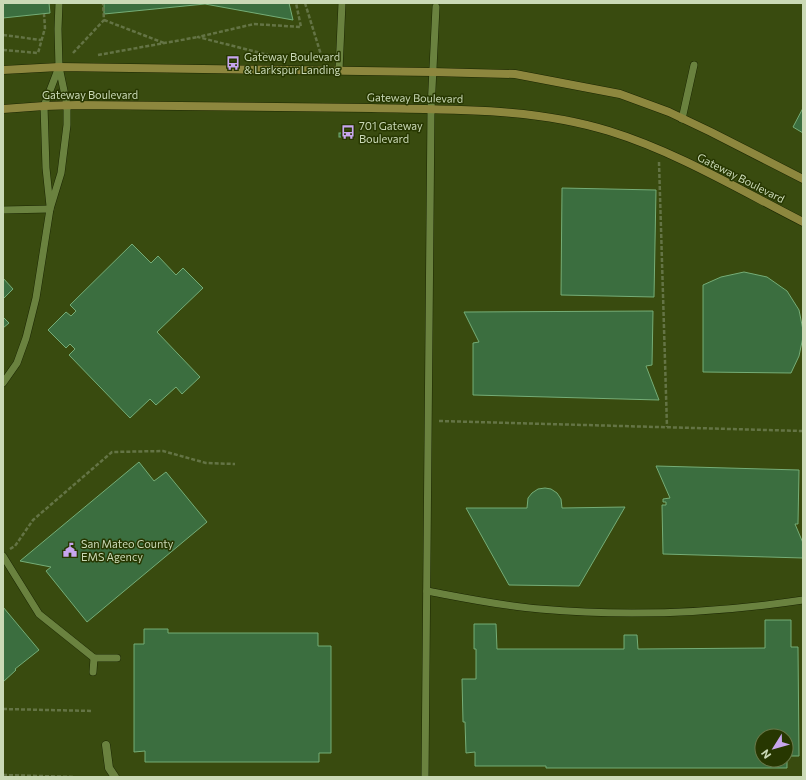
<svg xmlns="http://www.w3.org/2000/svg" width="806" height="780" viewBox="0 0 806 780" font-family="Commissioner,sans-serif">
	<rect width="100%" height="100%" fill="#31410d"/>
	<path fill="#394b0f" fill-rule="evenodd" d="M3,3H803V777H3ZM762,736H786V760H762Z"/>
	<g fill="#3b6e3f" stroke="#75ad77" fill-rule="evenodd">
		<path d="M3,3H49L50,13L3,18Z"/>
		<path d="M104,3H289L293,20L205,4L104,14Z"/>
		<path d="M803,108V133L793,127Z"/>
		<rect x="339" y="133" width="10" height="4"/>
		<path d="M562,188L656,190L654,297L561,295Z"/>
		<path d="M132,244L151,263L158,256L176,275L183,268L203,288L157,332L200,377L182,394L176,387L156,405L150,399L130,418L69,355L75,349L70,344L66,348L48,330L66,312L71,316L76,311L70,305Z"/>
		<path d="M744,272L767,277L787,291L799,310L803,330V337L799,356L791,373L703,372V285L721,277Z"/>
		<path d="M3,278L13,289L3,299Z"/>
		<path d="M653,311L652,365L646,366L659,400L473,395V343L479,342L464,312Z"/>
		<path d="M3,317L9,323L3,328Z"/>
		<path d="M139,462L154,481L166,472L207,522L87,622L46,571L51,567L20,561Z"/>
		<path d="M656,466L799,470L798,524H795L803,543V558L663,554L662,505H666V502H663V499L670,498Z"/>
		<path d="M545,488L551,489L557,493L561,499L562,508L625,507L579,586L509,585L466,508H527L528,498L532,493L538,489Z"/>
		<path d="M3,607L39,650L15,669L16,670L3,682Z"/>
		<path d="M765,620H791V647H798L799,756H787V768H546V766H475V752L466,753L465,722H463L462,679H476V649H474V624H496L497,649H624V635H637L638,649L765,648ZM762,736H786V760H762Z"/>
		<path d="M144,629H168V633H318V646H331V753H319V762H145V751L134,752V644H144Z"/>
	</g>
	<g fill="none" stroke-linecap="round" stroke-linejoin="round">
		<defs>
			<g id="lane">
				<path d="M339,70L342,3"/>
				<path d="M682,119L694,65"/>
				<path d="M50,206L46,168L44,106L59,67"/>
				<path d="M3,210L50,209"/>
				<path d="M3,383L17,363L26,338L36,298L50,209L61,173L67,125V105L59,67L58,29L59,3"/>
				<path d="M3,556L39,614L94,658H117"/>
				<path d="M427,591C464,598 502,606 540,609C628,617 716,613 803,600"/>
				<path d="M93,672L94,658"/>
				<path d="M425,777L431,109L436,7"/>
			</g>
			<path id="street" d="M106,745L109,768L115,777"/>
			<g id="secondary">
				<path d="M3,70L59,67L432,72L515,74L620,94L669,112L711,132L803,179"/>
				<path d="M3,109L44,106L77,105C175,106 273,107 371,108C450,110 532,107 609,131C677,152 740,190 803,222"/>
			</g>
		</defs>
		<use href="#lane" stroke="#1b2603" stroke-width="8"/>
		<use href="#street" stroke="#1b2603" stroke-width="9"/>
		<use href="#secondary" stroke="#1b2603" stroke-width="9"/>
		<g stroke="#647445" stroke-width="2.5" stroke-dasharray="4 2" stroke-linecap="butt">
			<path d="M305,3L322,58"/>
			<path d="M104,20L164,43"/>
			<path d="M3,35L41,40"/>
			<path d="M3,50L38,53L45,28L44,14"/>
			<path d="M73,53L104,20L103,3"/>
			<path d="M98,55L198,37"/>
			<path d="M276,57L198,37L254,24L301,27L296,3"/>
			<path d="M659,162L667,427"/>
			<path d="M439,421L803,431"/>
			<path d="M10,549L15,546L33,520L112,452L163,451L206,463L235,464"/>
			<path d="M3,709L93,711"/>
			<path d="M3,775L75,777"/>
		</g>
		<use href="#lane" stroke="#6a823f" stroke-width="7"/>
		<use href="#street" stroke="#6a823f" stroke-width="8"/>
		<use href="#secondary" stroke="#8d873e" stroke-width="8"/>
	</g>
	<defs>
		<symbol id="bus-bare" viewBox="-9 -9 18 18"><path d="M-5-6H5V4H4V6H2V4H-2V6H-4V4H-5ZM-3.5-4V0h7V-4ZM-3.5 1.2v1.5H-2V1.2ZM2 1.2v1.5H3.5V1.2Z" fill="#c8a6ef" stroke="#273701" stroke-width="2.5" paint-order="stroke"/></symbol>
		<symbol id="civic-bare" viewBox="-9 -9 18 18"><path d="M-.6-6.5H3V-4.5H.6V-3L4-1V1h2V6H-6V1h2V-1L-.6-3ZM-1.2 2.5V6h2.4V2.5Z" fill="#c8a6ef" stroke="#273701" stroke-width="2.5" paint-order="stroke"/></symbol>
	</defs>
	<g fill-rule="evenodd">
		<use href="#bus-bare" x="223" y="53" width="20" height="20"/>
		<use href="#bus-bare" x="338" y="122" width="20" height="20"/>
		<use href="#civic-bare" x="60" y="540" width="20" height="20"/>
	</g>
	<g text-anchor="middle" stroke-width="3" stroke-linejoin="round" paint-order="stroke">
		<g font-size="11" fill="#cad9b6" stroke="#273701" text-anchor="start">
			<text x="244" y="61">Gateway Boulevard<tspan x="244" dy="13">&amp; Larkspur Landing</tspan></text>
			<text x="359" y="130">701 Gateway<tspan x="359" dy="13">Boulevard</tspan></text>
			<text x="81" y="548">San Mateo County<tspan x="81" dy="13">EMS Agency</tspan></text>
		</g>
		<g font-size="11" fill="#cad9b6" stroke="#273701">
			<text x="90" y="99">Gateway Boulevard</text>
			<text transform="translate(415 98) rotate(1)" y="4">Gateway Boulevard</text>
			<text transform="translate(741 178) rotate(27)" y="4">Gateway Boulevard</text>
		</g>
	</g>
	<rect width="806" height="780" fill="none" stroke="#cad9b6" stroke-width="8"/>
	<g transform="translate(774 748) rotate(233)"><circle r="19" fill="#273701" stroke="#687849"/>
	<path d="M0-3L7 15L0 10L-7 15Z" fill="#c8a6ef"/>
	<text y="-6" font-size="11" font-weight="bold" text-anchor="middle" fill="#cad9b6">N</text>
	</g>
</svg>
